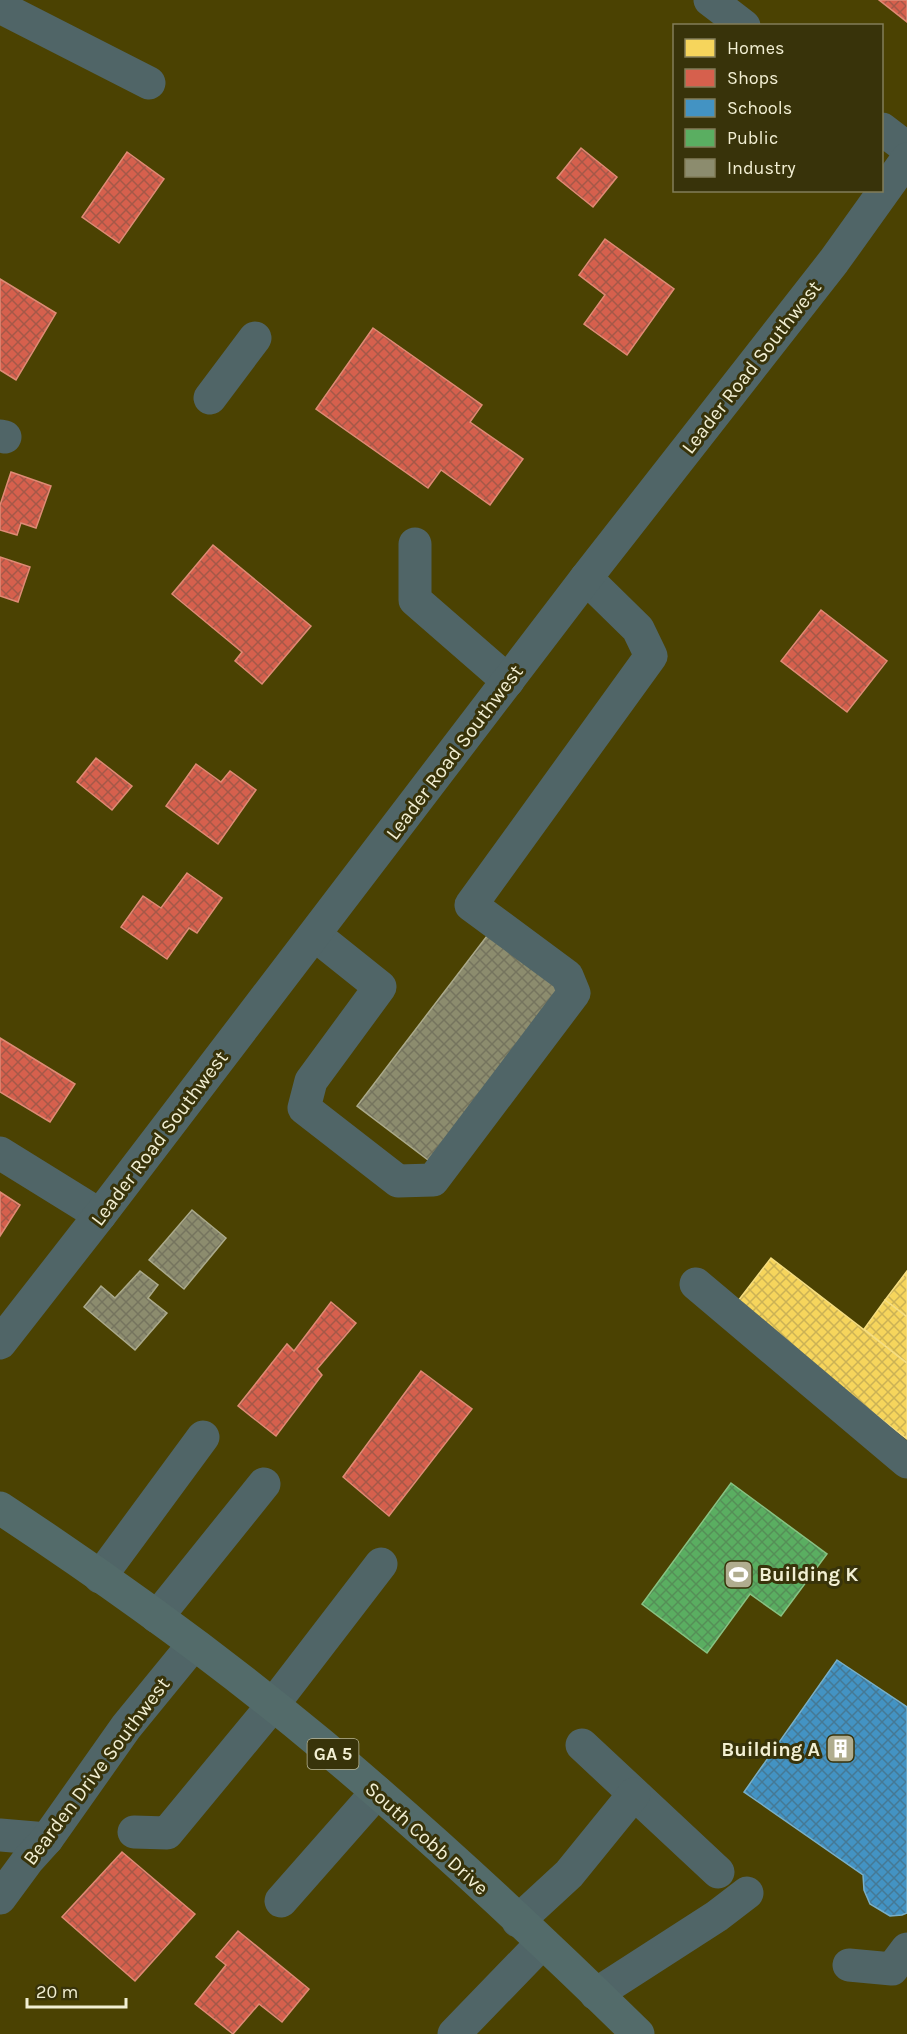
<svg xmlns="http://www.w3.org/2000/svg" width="907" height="2034" viewBox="0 0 907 2034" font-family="Karla,sans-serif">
	<defs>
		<pattern id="homes-cross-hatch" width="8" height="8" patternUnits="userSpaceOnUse" patternTransform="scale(1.5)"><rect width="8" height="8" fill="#f6d55c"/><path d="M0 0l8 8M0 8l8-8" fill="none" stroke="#cbb255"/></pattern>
		<pattern id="shops-cross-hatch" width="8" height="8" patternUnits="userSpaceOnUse" patternTransform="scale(1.5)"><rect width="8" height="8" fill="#d6604d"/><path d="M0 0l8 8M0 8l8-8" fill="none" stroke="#a55848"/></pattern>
		<pattern id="schools-cross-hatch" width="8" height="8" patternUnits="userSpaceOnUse" patternTransform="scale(1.5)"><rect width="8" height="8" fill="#4393c3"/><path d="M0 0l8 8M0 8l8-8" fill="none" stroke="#457995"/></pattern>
		<pattern id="public-cross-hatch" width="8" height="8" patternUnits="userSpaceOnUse" patternTransform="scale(1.5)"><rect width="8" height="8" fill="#5aae61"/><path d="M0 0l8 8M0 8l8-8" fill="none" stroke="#558f57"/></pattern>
		<pattern id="industry-cross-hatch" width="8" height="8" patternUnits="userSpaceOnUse" patternTransform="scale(1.5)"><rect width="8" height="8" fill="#8c8c6e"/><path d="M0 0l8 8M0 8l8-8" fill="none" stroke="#75745e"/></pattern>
	</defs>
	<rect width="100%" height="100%" fill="#363212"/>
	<path fill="#4b4202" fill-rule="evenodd" d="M0,0H907V2034H0ZM674,26H882V190H674Z"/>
	<g fill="url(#homes-cross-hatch)" stroke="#f5dd80" stroke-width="1.5">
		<path d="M771,1258L907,1363V1439L734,1306Z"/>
		<path d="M907,1271V1317L885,1300Z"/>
		<path d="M885,1300L907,1317V1363L864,1329Z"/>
	</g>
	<g fill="url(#shops-cross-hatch)" stroke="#de8b75" stroke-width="1.5">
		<path d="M879,0H907V22Z"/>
		<path d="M581,148L617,177L593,207L557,178Z"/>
		<path d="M127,152L164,179L119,243L82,217Z"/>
		<path d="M605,239L674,289L627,355L584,324L605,295L579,275Z"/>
		<path d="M0,279L56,313L16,380L0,370Z"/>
		<path d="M373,328L482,405L470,422L523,459L490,505L441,470L428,488L316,409Z"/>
		<path d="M11,472L51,486L36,528L21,523L17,535L0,530V505Z"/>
		<path d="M213,545L311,626L262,684L235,661L242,652L172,594Z"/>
		<path d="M0,557L30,567L18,602L0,596Z"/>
		<path d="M821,610L887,661L847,712L781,661Z"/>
		<path d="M96,758L132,786L112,810L77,782Z"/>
		<path d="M196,764L221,782L230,771L256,790L218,844L166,806Z"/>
		<path d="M187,873L222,898L197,933L189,928L167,959L121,927L143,896L161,908Z"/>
		<path d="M0,1038L75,1084L50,1122L0,1092Z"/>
		<path d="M0,1192L20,1205L0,1236Z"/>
		<path d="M331,1302L356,1323L317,1369L322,1375L276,1436L238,1406L287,1344L294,1351Z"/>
		<path d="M421,1371L472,1409L389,1516L343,1477Z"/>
		<path d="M122,1852L195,1914L135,1981L62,1917Z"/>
		<path d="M238,1931L309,1989L282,2022L259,2004L233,2034L195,2004L226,1965L216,1957Z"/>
	</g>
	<path fill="url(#schools-cross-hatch)" stroke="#78afc8" stroke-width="1.5" d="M837,1660L907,1707V1913L902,1915L890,1916L870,1904L864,1890L863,1875L744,1792Z"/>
	<path fill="url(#public-cross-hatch)" stroke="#88c283" stroke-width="1.5" d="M731,1483L827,1554L781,1616L750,1594L707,1653L642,1604Z"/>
	<g fill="url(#industry-cross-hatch)" stroke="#abaa8c" stroke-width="1.5">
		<path d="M490,932L564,988L432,1163L357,1106Z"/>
		<path d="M192,1210L226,1238L184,1289L149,1260Z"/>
		<path d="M140,1271L158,1285L148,1298L167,1313L135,1350L84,1307L101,1286L115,1298Z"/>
	</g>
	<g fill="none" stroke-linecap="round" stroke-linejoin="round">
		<g stroke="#506567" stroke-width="33">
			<path d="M710,0L744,26"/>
			<path d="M0,7L149,83"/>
			<path d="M882,129L907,148"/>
			<path d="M210,398L255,338"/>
			<path d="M0,436L5,437"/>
			<path d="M415,544V600L508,681"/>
			<path d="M315,935L380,987L311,1081L304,1108L398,1181L433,1180L574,993L567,976L471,905L651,656L638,629L586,578"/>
			<path d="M0,1153L100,1215"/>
			<path d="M696,1284L907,1462"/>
			<path d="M0,1343L100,1215L586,578L834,261L907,159"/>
			<path d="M100,1577L203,1437"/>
			<path d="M157,1617L264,1484"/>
			<path d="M582,1745L718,1872"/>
			<path d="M134,1832L167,1833L272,1706L381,1564"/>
			<path d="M0,1835L47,1839"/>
			<path d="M0,1898L28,1860L47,1839L126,1727L193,1645"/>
			<path d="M281,1901L377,1792"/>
			<path d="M518,1921L569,1874L634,1794"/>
			<path d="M849,1965L892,1969L907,1949"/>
			<path d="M596,1994L717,1916L747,1893"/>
			<path d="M454,2034L542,1943"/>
		</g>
		<path stroke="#536b6a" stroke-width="33" d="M0,1508C111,1581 219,1659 321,1744C431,1836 536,1934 638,2034"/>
	</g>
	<defs>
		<symbol id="stadium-square" viewBox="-11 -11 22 22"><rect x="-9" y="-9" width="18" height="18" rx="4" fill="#b0ad8f" stroke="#38330a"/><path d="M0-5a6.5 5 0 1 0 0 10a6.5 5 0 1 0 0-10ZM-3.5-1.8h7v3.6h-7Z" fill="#fff"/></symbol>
		<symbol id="building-square" viewBox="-11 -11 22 22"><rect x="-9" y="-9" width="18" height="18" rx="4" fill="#b0ad8f" stroke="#38330a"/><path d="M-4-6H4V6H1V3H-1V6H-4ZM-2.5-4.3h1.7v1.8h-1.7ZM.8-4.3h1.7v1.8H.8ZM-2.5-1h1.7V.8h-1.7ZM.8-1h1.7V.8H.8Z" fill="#fff"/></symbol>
	</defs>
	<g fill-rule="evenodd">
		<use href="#stadium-square" x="722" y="1558" width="33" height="33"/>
		<use href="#building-square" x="824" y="1732" width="33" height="33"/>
	</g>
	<g text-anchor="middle" stroke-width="6" stroke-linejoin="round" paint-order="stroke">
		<rect fill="#38330a" stroke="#bab797" stroke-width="1.5" x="307.5" y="1739" width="51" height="30" rx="4.5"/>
		<g font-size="18" font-weight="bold" fill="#f2efd3">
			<text x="333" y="1760">GA 5</text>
		</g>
		<g font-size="20" fill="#f2efd3" stroke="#38330a">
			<text transform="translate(751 367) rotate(-52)" y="7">Leader Road Southwest</text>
			<text transform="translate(454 752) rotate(-53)" y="7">Leader Road Southwest</text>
			<text transform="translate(159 1138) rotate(-53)" y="7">Leader Road Southwest</text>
			<text transform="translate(96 1771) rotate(-53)" y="7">Bearden Drive Southwest</text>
			<text transform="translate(427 1838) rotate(42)" y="7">South Cobb Drive</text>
		</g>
		<g font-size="20" font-weight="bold" fill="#f2efd3" stroke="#38330a" text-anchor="start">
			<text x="759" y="1581">Building K</text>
			<text x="820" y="1756" text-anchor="end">Building A</text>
		</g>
	</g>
	<rect x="673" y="24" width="210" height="168" fill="#38330a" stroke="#827e5a" stroke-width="1.5"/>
	<rect x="685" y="39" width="30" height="18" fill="#f6d55c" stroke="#827e5a" stroke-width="1.5"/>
	<text x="727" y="54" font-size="18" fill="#f2efd3">Homes</text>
	<rect x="685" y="69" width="30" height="18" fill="#d6604d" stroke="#827e5a" stroke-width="1.5"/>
	<text x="727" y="84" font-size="18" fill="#f2efd3">Shops</text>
	<rect x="685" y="99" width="30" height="18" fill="#4393c3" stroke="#827e5a" stroke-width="1.5"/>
	<text x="727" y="114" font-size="18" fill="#f2efd3">Schools</text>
	<rect x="685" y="129" width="30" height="18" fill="#5aae61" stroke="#827e5a" stroke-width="1.5"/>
	<text x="727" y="144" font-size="18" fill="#f2efd3">Public</text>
	<rect x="685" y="159" width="30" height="18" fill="#8c8c6e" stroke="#827e5a" stroke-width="1.5"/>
	<text x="727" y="174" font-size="18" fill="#f2efd3">Industry</text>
	<path d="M27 1998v9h99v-9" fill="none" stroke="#f2efd3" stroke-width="3"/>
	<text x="36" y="1998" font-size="18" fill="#f2efd3" stroke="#38330a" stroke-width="4.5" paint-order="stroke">20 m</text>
</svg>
